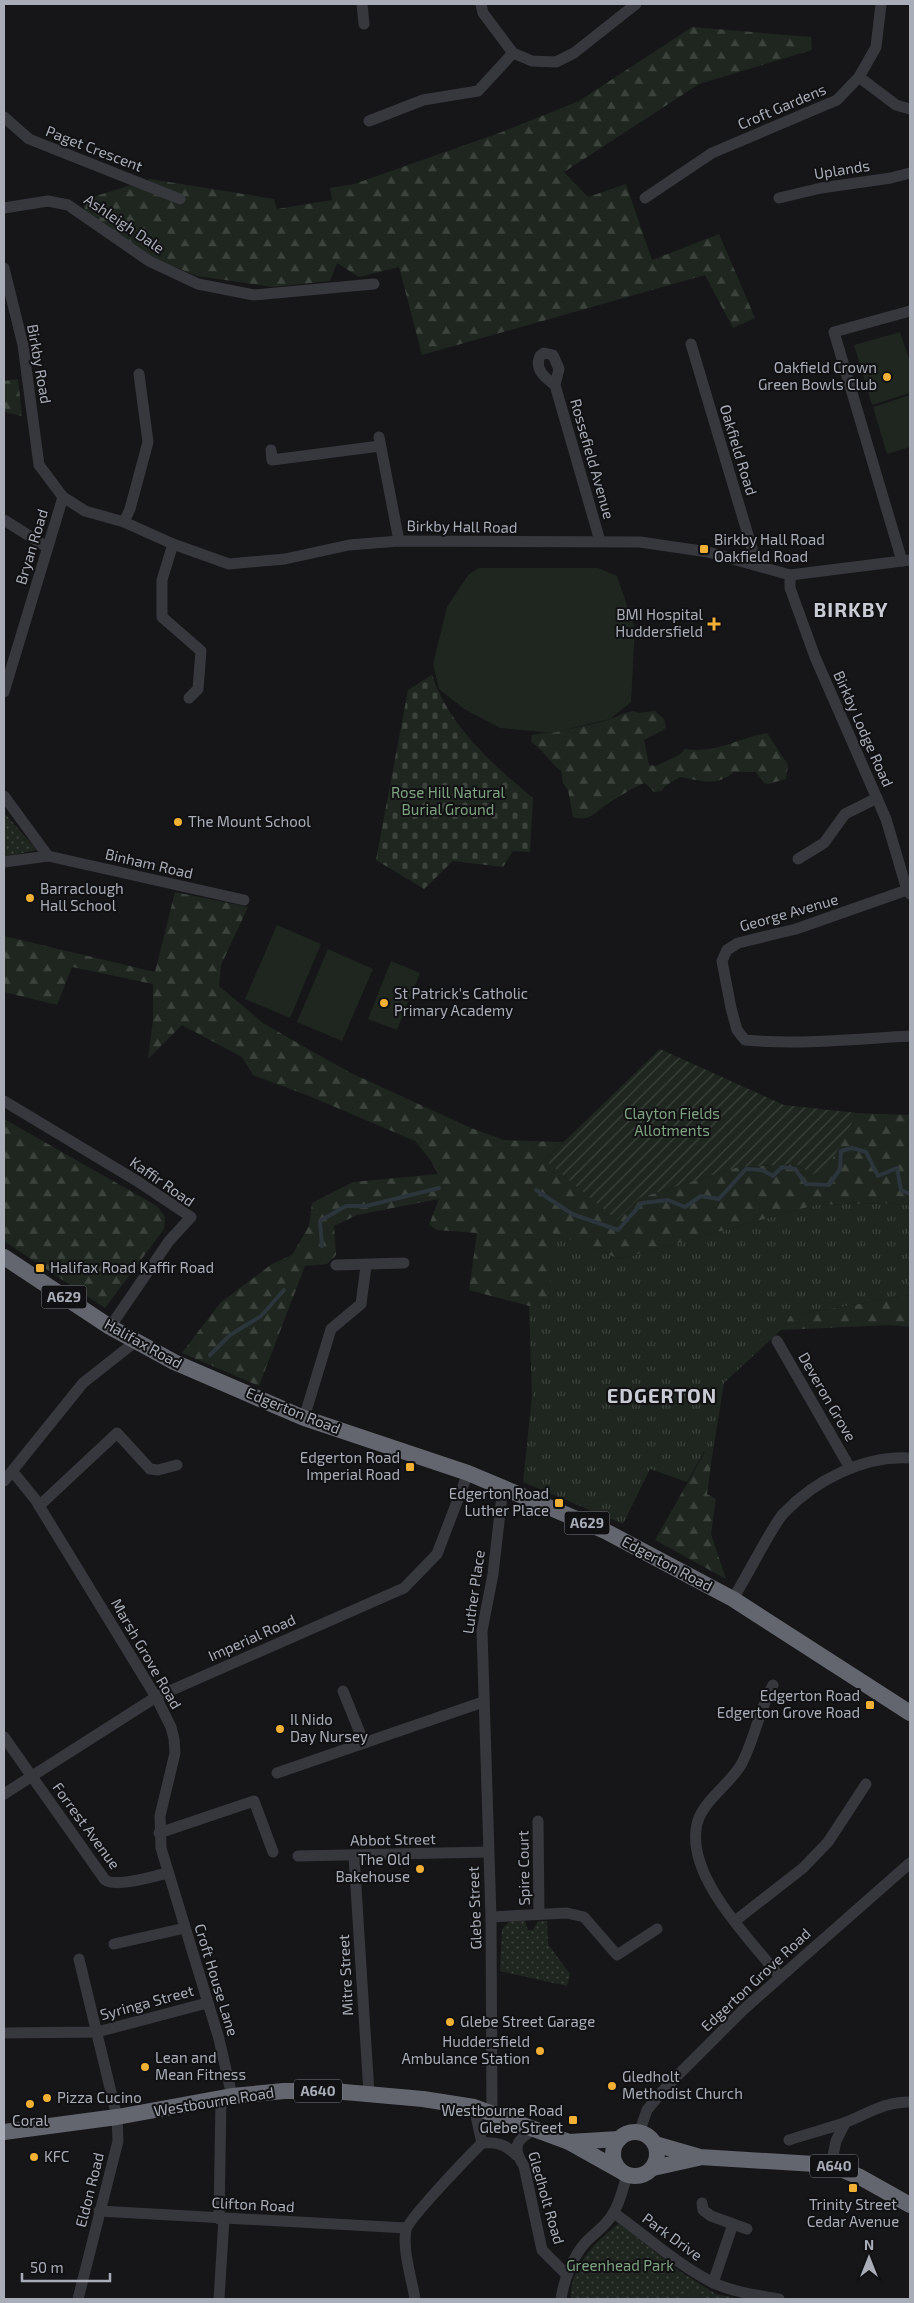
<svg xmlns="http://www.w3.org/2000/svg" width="914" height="2303" viewBox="0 0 914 2303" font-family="'Exo 2',sans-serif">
	<defs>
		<pattern id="grass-tufts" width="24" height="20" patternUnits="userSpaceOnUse" patternTransform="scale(1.25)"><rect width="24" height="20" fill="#1e261f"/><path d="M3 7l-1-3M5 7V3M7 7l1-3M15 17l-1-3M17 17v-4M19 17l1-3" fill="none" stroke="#3c433d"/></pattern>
		<pattern id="forest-firs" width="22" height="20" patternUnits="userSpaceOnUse" patternTransform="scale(1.25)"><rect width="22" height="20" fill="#1e261f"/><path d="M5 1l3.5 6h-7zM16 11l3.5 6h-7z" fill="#3c433d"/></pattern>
		<pattern id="cemetery-stones" width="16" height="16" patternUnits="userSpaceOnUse" patternTransform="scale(1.25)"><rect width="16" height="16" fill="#1e261f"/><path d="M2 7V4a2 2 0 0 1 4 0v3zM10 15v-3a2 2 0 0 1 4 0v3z" fill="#3c433d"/></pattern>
		<pattern id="park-dots" width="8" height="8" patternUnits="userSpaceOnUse" patternTransform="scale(1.25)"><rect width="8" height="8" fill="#1e261f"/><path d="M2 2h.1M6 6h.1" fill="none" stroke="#3c433d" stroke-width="1.8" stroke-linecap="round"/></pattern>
		<pattern id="garden-furrows" width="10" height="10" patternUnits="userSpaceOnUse" patternTransform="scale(1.25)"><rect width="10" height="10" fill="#1e261f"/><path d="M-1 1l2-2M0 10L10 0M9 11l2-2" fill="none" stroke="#3c433d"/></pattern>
	</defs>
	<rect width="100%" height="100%" fill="#161618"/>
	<path fill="url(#grass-tufts)" d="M882,1203L910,1205V1295L790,1316L781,1330L724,1383L712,1457L704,1452L687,1482L650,1469L623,1524L523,1482L532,1396L529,1306L549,1302L551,1232L620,1259L815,1205Z"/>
	<g fill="url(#forest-firs)">
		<path d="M692,27L811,37L812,50L699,84L564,172L588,197L626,184L652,260L719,234L755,318L733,328L705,275L422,355L399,267L359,277L337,263L330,281L273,287L197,276L149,256L85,213L83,200L150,179L274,199L277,209L332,200L330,188L354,184L502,132L579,101Z"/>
		<path d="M18,379L22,416L4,412V381Z"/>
		<path d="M634,711L638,713L655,711L664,719L666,727L663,730L644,740L649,765L656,766L679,755L685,749C716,754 739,738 767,733L788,765L786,779L768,784L764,783L756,772H734C715,788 701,780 680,777L665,786L662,791L654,792L645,783C637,785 612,801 604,806C594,814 588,822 573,817L568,790L563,783L561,771C547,760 546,752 531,742L532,735C556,731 580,728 604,721C616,718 621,713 634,711Z"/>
		<path d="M175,892L248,907L221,965L219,986L263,1023L315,1053L351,1073L471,1128L504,1140L563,1142L545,1160L639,1198L738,1167L796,1164L812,1174L825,1171L857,1113L910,1115V1205L882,1203L815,1205L620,1259L552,1233L549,1302L529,1306L469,1290L477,1233L437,1230L429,1225L439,1199L357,1215L334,1226L336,1255L327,1264L305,1266L259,1386L182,1353L220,1303L272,1264L292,1255L309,1226L312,1203L353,1182L438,1174L431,1161L415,1141L309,1096L253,1075L242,1057L182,1025L148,1059L153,1020V984L72,967L57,1005L4,992V936L155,972Z"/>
		<path d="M4,1119L157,1206L165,1217L164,1229L105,1308L4,1241Z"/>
		<path d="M910,1295V1327L891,1325L781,1330L790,1316Z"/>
		<path d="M705,1452L712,1457L707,1494L716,1499L711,1534L726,1579L655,1540Z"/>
	</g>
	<path fill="url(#cemetery-stones)" d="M432,675C449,726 493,765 533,798L530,852L513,851L503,867L453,861L424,889L376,860L408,690Z"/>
	<g fill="url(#park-dots)">
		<path d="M4,811L6,815L37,850L4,857Z"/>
		<path d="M511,1920L525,1921L528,1930H533L538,1921H547L548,1944L570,1974L567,1986L500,1971L502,1929Z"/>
		<path d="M619,2223L678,2270L716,2294L741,2299H571C570,2265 595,2243 619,2223Z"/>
	</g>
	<path fill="url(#garden-furrows)" d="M660,1049L784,1105L857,1113L826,1171L812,1174L796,1164L738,1167L639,1198L617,1220L545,1160Z"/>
	<g fill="#1e261f">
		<path d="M900,332L910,362V393L872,405L854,345Z"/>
		<path d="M910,395V447L887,454L873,407Z"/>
		<path d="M479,568H598L617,576L635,629L631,702L610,719L552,733L500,728L464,709L439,689L433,664L447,607L468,575Z"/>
		<path d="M277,925L321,944L290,1018L245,999Z"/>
		<path d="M328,949L373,969L342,1041L297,1022Z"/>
		<path d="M391,961L420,973L397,1030L368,1019Z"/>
		<path d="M689,2290L709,2299H682Z"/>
	</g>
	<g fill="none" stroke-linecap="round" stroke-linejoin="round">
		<g stroke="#2c353c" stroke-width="4">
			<path d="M536,1190L572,1214L618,1230L642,1203L668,1200L685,1207L701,1196L719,1199L746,1169L762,1170L773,1176L782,1167L795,1169L806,1184L829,1185L840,1169L841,1151L852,1148L866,1152L878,1176L897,1168L901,1190L910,1194"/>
			<path d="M322,1246L320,1221L346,1206H366L439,1188"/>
			<path d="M210,1355L230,1335L261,1316L284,1290"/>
		</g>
		<g stroke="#37383d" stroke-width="11">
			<path d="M362,4L364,24"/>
			<path d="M481,4L483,13L513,53L532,61L556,62L574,53L636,4"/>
			<path d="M859,77L896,105L910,109"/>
			<path d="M4,117L29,139L180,199"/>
			<path d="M369,121L423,100L478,91L513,53"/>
			<path d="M645,198L712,153L837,100L859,77L876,47L881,4"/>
			<path d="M779,198L821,188L891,178L910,173"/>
			<path d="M4,208L48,201L68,205L149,261L198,284L254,295L374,284"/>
			<path d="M4,268L23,345L39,465L63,497L85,511L124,522L173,544L229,564L285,559L349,545L399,541L640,542L708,552L790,575L910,560"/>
			<path d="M691,344L757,565"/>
			<path d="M555,385L559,369L553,355L544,353L540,356C534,369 545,378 555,385L600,541"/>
			<path d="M379,437L399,541"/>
			<path d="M271,450L272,460L380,446"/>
			<path d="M4,520L47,547"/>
			<path d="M124,522L130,509L148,442L139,374"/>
			<path d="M173,544L162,580V617L201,651L198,689L189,698"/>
			<path d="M902,561L834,332L910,311"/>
			<path d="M790,575V588L815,657L886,819L907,890L910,894"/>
			<path d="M4,692L63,497"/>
			<path d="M4,796L48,856"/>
			<path d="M798,859L824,843L845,814L877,798"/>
			<path d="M4,862L48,856L244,900"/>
			<path d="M907,890L796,929L738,943L727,950L722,961L731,1008L737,1030L745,1040C800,1045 855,1039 910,1036"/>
			<path d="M4,1101L137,1181L191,1217L169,1241L110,1327"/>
			<path d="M336,1265L404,1263"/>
			<path d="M777,1341L850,1468"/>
			<path d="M304,1418L331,1329L361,1304L366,1266"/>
			<path d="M13,1472L35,1499L156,1697L171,1727L174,1739L175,1753L160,1816L161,1848L219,2039L232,2096"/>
			<path d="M4,1481L83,1383L135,1342"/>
			<path d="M39,1506L117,1433L150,1469L158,1470L177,1465"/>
			<path d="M733,1599C746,1577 758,1554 771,1532C775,1526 779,1518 784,1513C815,1480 865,1455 910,1458"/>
			<path d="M773,1685C759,1710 755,1738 742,1763C731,1784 702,1801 697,1824C685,1876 750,1939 780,1977"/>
			<path d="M343,1691L364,1743"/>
			<path d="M4,1737L105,1880C117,1888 153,1876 168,1873"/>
			<path d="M277,1773L483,1702"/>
			<path d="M4,1794L156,1697L404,1588L437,1554L468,1473"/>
			<path d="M538,1821L539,1914"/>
			<path d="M159,1833L254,1801L273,1852"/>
			<path d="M298,1856L488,1852"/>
			<path d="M354,1856L369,2093"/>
			<path d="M491,1917L567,1913L584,1917L617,1955L657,1929"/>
			<path d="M735,1921L803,1868L828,1842L866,1784"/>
			<path d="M114,1944L185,1928"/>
			<path d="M4,2033L97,2032L207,2003"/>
			<path d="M474,2107L482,2143"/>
			<path d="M492,2113L491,1917L482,1631L493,1574L503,1487"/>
			<path d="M534,2130C515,2140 512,2148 524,2166L542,2250L567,2275"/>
			<path d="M639,2133L647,2110L666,2087L743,2010L910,1863"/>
			<path d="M789,2140C807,2134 826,2129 844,2123C868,2114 883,2102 910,2102"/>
			<path d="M831,2165L836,2141L845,2123"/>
			<path d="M702,2203L703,2210L711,2216L747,2229"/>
			<path d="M99,2211L406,2228"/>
			<path d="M614,2213C645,2235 678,2265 712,2282C732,2292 757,2295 779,2299"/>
			<path d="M219,2219L221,2098"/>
			<path d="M713,2283L733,2224"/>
			<path d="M78,2299L118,2141L117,2117L79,1959"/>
			<path d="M219,2299L224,2219"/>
			<path d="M415,2299C412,2280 402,2249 406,2230C408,2219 470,2155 482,2143C496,2142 506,2144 516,2155"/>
			<path d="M561,2299C564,2280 572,2258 585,2243C594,2233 605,2227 612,2215C620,2204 623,2188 627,2175"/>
		</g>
		<g stroke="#63666e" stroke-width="16">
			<path d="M4,1257L110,1327L174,1362L304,1418L468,1473L605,1531L733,1599L910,1713"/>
			<path d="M4,2132L117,2117L232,2096L284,2091H333L423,2099L474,2107L569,2142L619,2170"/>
			<circle cx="635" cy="2154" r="22"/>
			<path d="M569,2142L619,2139"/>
			<path d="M655,2144L700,2157L831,2165L860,2177L910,2205"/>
			<path d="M653,2168L698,2158"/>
		</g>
	</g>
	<g fill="#f2b134" stroke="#111113" stroke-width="2">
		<circle cx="887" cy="377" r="5"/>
		<rect x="699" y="544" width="10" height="10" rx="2.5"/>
		<path d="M711.5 616.5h5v5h5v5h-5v5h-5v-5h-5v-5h5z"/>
		<circle cx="178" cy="822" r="5"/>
		<circle cx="30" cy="898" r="5"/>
		<circle cx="384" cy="1003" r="5"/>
		<rect x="35" y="1263" width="10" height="10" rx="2.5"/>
		<rect x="405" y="1462" width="10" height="10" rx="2.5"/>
		<rect x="554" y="1498" width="10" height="10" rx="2.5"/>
		<rect x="865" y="1700" width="10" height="10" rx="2.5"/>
		<circle cx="280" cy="1729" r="5"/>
		<circle cx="420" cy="1869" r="5"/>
		<circle cx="450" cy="2022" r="5"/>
		<circle cx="540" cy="2051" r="5"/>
		<circle cx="145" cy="2067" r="5"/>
		<circle cx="612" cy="2086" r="5"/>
		<circle cx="47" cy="2098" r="5"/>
		<circle cx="30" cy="2104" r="5"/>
		<rect x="568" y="2115" width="10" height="10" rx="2.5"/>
		<circle cx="34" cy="2157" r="5"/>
		<rect x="848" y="2183" width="10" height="10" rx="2.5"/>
	</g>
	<g text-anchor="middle" stroke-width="4" stroke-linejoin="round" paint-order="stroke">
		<g fill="#111113" stroke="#7b7e86" stroke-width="1">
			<rect x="41.5" y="1285.5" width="45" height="23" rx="4"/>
			<rect x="564.5" y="1511.5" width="45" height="23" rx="4"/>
			<rect x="294" y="2079.5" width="48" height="23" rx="4"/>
			<rect x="810" y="2154.5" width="48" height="23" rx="4"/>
		</g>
		<g font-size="14" font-weight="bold" fill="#a8adb8">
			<text x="64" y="1302">A629</text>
			<text x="587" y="1528">A629</text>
			<text x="318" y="2096">A640</text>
			<text x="834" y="2171">A640</text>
		</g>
		<g font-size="15" fill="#a8adb8" stroke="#111113">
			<text transform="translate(782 107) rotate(-23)" y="5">Croft Gardens</text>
			<text transform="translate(94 149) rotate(21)" y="5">Paget Crescent</text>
			<text transform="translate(842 170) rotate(-9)" y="5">Uplands</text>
			<text transform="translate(124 224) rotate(34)" y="5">Ashleigh Dale</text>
			<text transform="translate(39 364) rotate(80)" y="5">Birkby Road</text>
			<text transform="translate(738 450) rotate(73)" y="5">Oakfield Road</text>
			<text transform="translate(592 459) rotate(74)" y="5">Rossefield Avenue</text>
			<text transform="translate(462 527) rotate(1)" y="5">Birkby Hall Road</text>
			<text transform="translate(32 547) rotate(-73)" y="5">Bryan Road</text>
			<text transform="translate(863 729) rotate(66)" y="5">Birkby Lodge Road</text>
			<text transform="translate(149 864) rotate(13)" y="5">Binham Road</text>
			<text transform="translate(789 913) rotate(-16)" y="5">George Avenue</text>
			<text transform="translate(162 1182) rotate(35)" y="5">Kaffir Road</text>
			<text transform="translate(143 1344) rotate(29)" y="5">Halifax Road</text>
			<text transform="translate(827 1397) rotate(60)" y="5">Deveron Grove</text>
			<text transform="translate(293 1411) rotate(22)" y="5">Edgerton Road</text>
			<text transform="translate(667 1564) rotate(28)" y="5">Edgerton Road</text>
			<text transform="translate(474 1592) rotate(-82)" y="5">Luther Place</text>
			<text transform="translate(252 1638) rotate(-24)" y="5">Imperial Road</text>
			<text transform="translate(146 1654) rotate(60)" y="5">Marsh Grove Road</text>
			<text transform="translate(86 1826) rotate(54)" y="5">Forrest Avenue</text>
			<text transform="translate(393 1840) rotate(-1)" y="5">Abbot Street</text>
			<text transform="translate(524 1868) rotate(-91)" y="5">Spire Court</text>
			<text transform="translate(475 1908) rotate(-92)" y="5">Glebe Street</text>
			<text transform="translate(346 1975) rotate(-93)" y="5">Mitre Street</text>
			<text transform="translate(216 1980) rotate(73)" y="5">Croft House Lane</text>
			<text transform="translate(756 1980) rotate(-43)" y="5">Edgerton Grove Road</text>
			<text transform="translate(147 2003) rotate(-15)" y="5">Syringa Street</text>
			<text transform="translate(214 2102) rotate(-9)" y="5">Westbourne Road</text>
			<text transform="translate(90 2190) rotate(-76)" y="5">Eldon Road</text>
			<text transform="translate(546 2198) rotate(74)" y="5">Gledholt Road</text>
			<text transform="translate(253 2205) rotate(3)" y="5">Clifton Road</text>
			<text transform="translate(672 2237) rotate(36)" y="5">Park Drive</text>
		</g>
		<g font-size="15" fill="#a8adb8" stroke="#111113" text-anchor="start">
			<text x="877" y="373" text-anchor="end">Oakfield Crown<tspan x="877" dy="17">Green Bowls Club</tspan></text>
			<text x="714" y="545">Birkby Hall Road<tspan x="714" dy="17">Oakfield Road</tspan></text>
			<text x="703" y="620" text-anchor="end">BMI Hospital<tspan x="703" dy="17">Huddersfield</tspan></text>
			<text x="188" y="827">The Mount School</text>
			<text x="40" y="894">Barraclough<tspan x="40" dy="17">Hall School</tspan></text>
			<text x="394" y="999">St Patrick's Catholic<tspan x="394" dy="17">Primary Academy</tspan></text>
			<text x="50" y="1273">Halifax Road Kaffir Road</text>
			<text x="400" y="1463" text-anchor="end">Edgerton Road<tspan x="400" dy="17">Imperial Road</tspan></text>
			<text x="549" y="1499" text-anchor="end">Edgerton Road<tspan x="549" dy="17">Luther Place</tspan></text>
			<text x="860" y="1701" text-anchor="end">Edgerton Road<tspan x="860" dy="17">Edgerton Grove Road</tspan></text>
			<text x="290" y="1725">Il Nido<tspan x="290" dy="17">Day Nursey</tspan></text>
			<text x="410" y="1865" text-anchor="end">The Old<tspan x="410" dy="17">Bakehouse</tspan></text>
			<text x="460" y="2027">Glebe Street Garage</text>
			<text x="530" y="2047" text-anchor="end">Huddersfield<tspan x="530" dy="17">Ambulance Station</tspan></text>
			<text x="155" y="2063">Lean and<tspan x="155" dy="17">Mean Fitness</tspan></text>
			<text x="622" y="2082">Gledholt<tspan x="622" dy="17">Methodist Church</tspan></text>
			<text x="57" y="2103">Pizza Cucino</text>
			<text x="563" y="2116" text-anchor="end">Westbourne Road<tspan x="563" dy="17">Glebe Street</tspan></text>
			<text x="30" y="2126" text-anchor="middle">Coral</text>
			<text x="44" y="2162">KFC</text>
			<text x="853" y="2210" text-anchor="middle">Trinity Street<tspan x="853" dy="17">Cedar Avenue</tspan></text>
		</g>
		<g font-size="15" fill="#7fa381" stroke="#111113">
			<text x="448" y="798">Rose Hill Natural<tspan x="448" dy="17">Burial Ground</tspan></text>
			<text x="672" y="1119">Clayton Fields<tspan x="672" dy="17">Allotments</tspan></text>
			<text x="620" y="2271">Greenhead Park</text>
		</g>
		<g font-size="20" font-weight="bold" letter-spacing="1" fill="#c9ccd4" stroke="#111113">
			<text x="851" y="617">BIRKBY</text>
			<text x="662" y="1403">EDGERTON</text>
		</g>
	</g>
	<rect width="914" height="2303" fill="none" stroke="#a8adb8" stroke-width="10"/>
	<g transform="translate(869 2258)" stroke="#111113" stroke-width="4" paint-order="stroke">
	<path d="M0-4L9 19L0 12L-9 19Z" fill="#a8adb8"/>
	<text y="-8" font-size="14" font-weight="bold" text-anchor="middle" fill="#a8adb8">N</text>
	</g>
	<path d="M22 2273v8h88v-8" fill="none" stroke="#a8adb8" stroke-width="2.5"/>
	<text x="30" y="2273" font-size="15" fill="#a8adb8" stroke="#111113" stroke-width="4" paint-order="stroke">50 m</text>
</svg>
